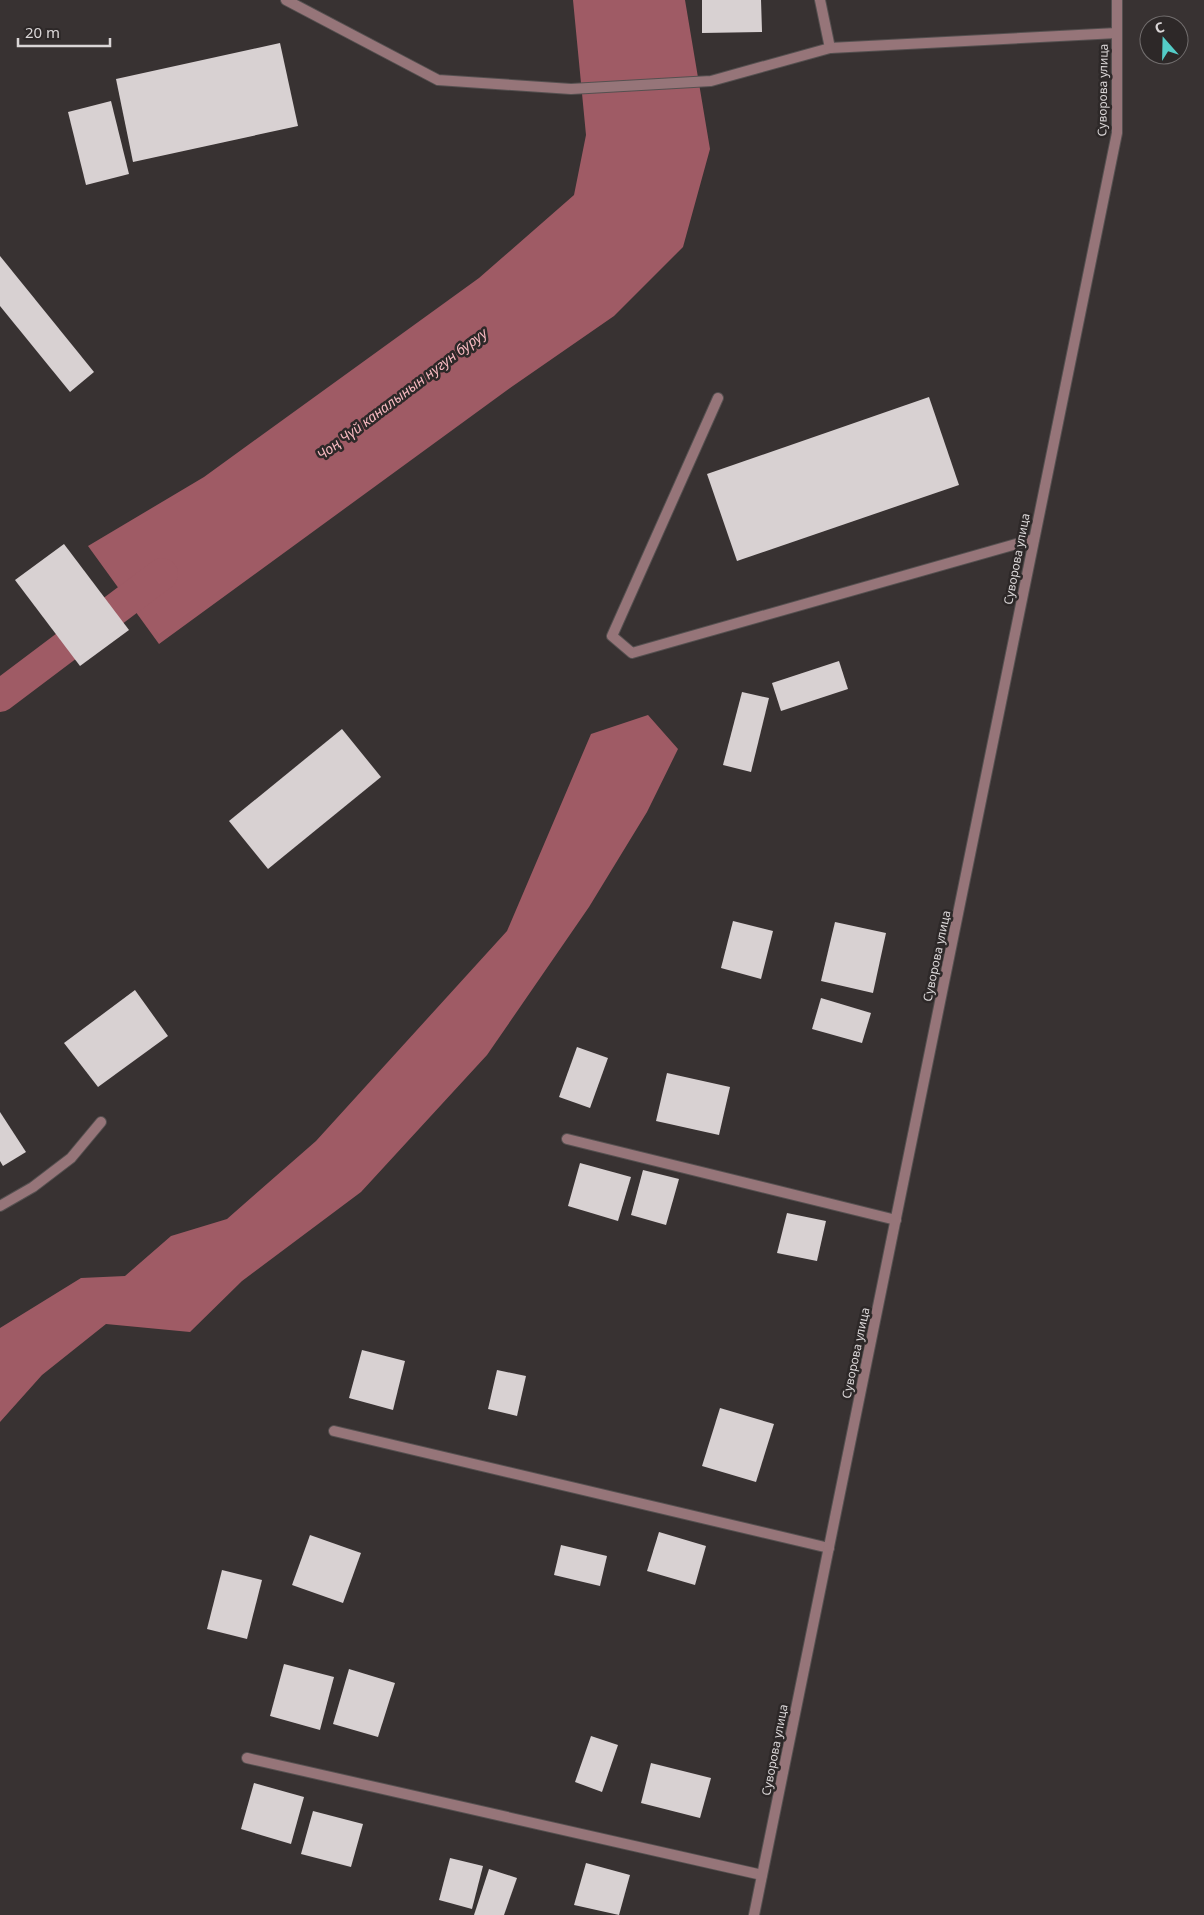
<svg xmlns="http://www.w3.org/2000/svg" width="1204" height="1915" viewBox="0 0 1204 1915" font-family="'Noto Sans',sans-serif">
	<rect width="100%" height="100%" fill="#383232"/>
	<g fill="#9f5b65">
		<path d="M573,0H685L710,149L683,247L614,316L510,388L159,644L88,546L204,477L479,278L574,195L586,135Z"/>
		<path d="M648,715L678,749L647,812L589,907L487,1055L361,1192L242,1281L190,1332L106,1324L42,1375L0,1422V1328L81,1278L125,1276L171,1236L227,1219L316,1141L507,931L591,734Z"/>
	</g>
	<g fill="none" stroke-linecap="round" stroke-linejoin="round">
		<path stroke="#9f5b65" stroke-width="32" d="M0,696L162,574"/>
	</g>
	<g fill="#d8d1d2">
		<path d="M702,0H761L762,32L702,33Z"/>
		<path d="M280,43L298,126L133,162L116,79Z"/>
		<path d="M111,101L129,174L86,185L68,112Z"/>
		<path d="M0,256L94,372L70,392L0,306Z"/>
		<path d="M929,397L959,485L737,561L707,474Z"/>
		<path d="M64,544L129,630L80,666L15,580Z"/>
		<path d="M839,661L848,689L781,711L772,683Z"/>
		<path d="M742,692L769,698L751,772L723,765Z"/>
		<path d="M342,729L381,777L268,869L229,821Z"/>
		<path d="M733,921L773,931L761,979L721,968Z"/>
		<path d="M835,922L886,933L873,993L821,981Z"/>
		<path d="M135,990L168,1036L98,1087L64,1043Z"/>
		<path d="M821,998L871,1013L862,1043L812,1029Z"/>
		<path d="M577,1047L608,1058L590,1108L559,1097Z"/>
		<path d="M667,1073L730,1087L719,1135L656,1121Z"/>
		<path d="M0,1112L26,1152L3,1166L0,1161Z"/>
		<path d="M580,1163L631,1177L618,1221L568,1206Z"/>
		<path d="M643,1170L679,1179L666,1225L631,1215Z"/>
		<path d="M787,1213L826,1221L817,1261L777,1253Z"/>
		<path d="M362,1350L405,1361L393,1410L349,1398Z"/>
		<path d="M497,1370L526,1376L517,1416L488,1409Z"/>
		<path d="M720,1408L774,1424L756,1482L702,1466Z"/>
		<path d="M659,1532L706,1546L695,1585L647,1571Z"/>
		<path d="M310,1535L361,1553L343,1603L292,1585Z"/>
		<path d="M561,1545L607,1556L600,1586L554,1575Z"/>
		<path d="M222,1570L262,1580L247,1639L207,1629Z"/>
		<path d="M284,1664L334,1677L320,1730L270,1716Z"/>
		<path d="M349,1669L395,1683L378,1737L333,1724Z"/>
		<path d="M591,1736L618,1745L602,1792L575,1782Z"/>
		<path d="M651,1763L711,1778L700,1818L641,1803Z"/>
		<path d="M254,1783L304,1797L291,1844L241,1829Z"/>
		<path d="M313,1811L363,1824L351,1867L301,1854Z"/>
		<path d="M450,1858L483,1866L472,1909L439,1900Z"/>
		<path d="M586,1863L630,1875L619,1915L574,1905Z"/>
		<path d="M489,1869L517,1878L504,1915H474Z"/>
	</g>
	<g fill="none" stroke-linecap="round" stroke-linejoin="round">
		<defs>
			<g id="service">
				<path d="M286,0L438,80L571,89L711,81L830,48L1117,33"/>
				<path d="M820,0L830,48"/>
				<path d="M718,398L612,636L632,653L1034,539"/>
				<path d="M567,1139L896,1220"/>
				<path d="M334,1431L829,1548"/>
				<path d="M247,1758L762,1875"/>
			</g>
			<path id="minor" d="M0,1206L33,1187L71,1158L101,1122"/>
			<path id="tertiary" d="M754,1915L1117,133V0"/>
		</defs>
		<use href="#service" stroke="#555050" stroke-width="12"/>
		<use href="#minor" stroke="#555050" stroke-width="12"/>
		<use href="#tertiary" stroke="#555050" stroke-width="12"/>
		<use href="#service" stroke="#967579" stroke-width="10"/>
		<use href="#minor" stroke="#967579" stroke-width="10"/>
		<use href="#tertiary" stroke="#967579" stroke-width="10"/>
	</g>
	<g text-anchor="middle" stroke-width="5" stroke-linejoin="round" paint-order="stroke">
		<g font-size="12" fill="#dad6d7" stroke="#2d2828">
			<text transform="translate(1103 90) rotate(-89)" y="4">Суворова улица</text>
			<text transform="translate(1017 559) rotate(-79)" y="4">Суворова улица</text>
			<text transform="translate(937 956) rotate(-78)" y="4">Суворова улица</text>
			<text transform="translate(856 1353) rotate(-78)" y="4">Суворова улица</text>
			<text transform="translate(775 1750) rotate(-79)" y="4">Суворова улица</text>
		</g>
		<g font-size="14" font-style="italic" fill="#f7b9c0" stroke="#2d2828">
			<text transform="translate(402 394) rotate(-37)" y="5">Чоң Чүй каналынын нугун буруу</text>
		</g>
	</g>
	<g transform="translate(1164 40) rotate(340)"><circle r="24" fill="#2d2828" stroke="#726e6e"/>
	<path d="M0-4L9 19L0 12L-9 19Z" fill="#54cdc8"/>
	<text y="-8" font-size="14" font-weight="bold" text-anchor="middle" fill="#dad6d7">С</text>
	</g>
	<path d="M18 38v8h92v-8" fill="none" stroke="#dad6d7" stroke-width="2.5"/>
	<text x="25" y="38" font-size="15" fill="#dad6d7" stroke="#2d2828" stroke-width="4" paint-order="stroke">20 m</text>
</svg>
